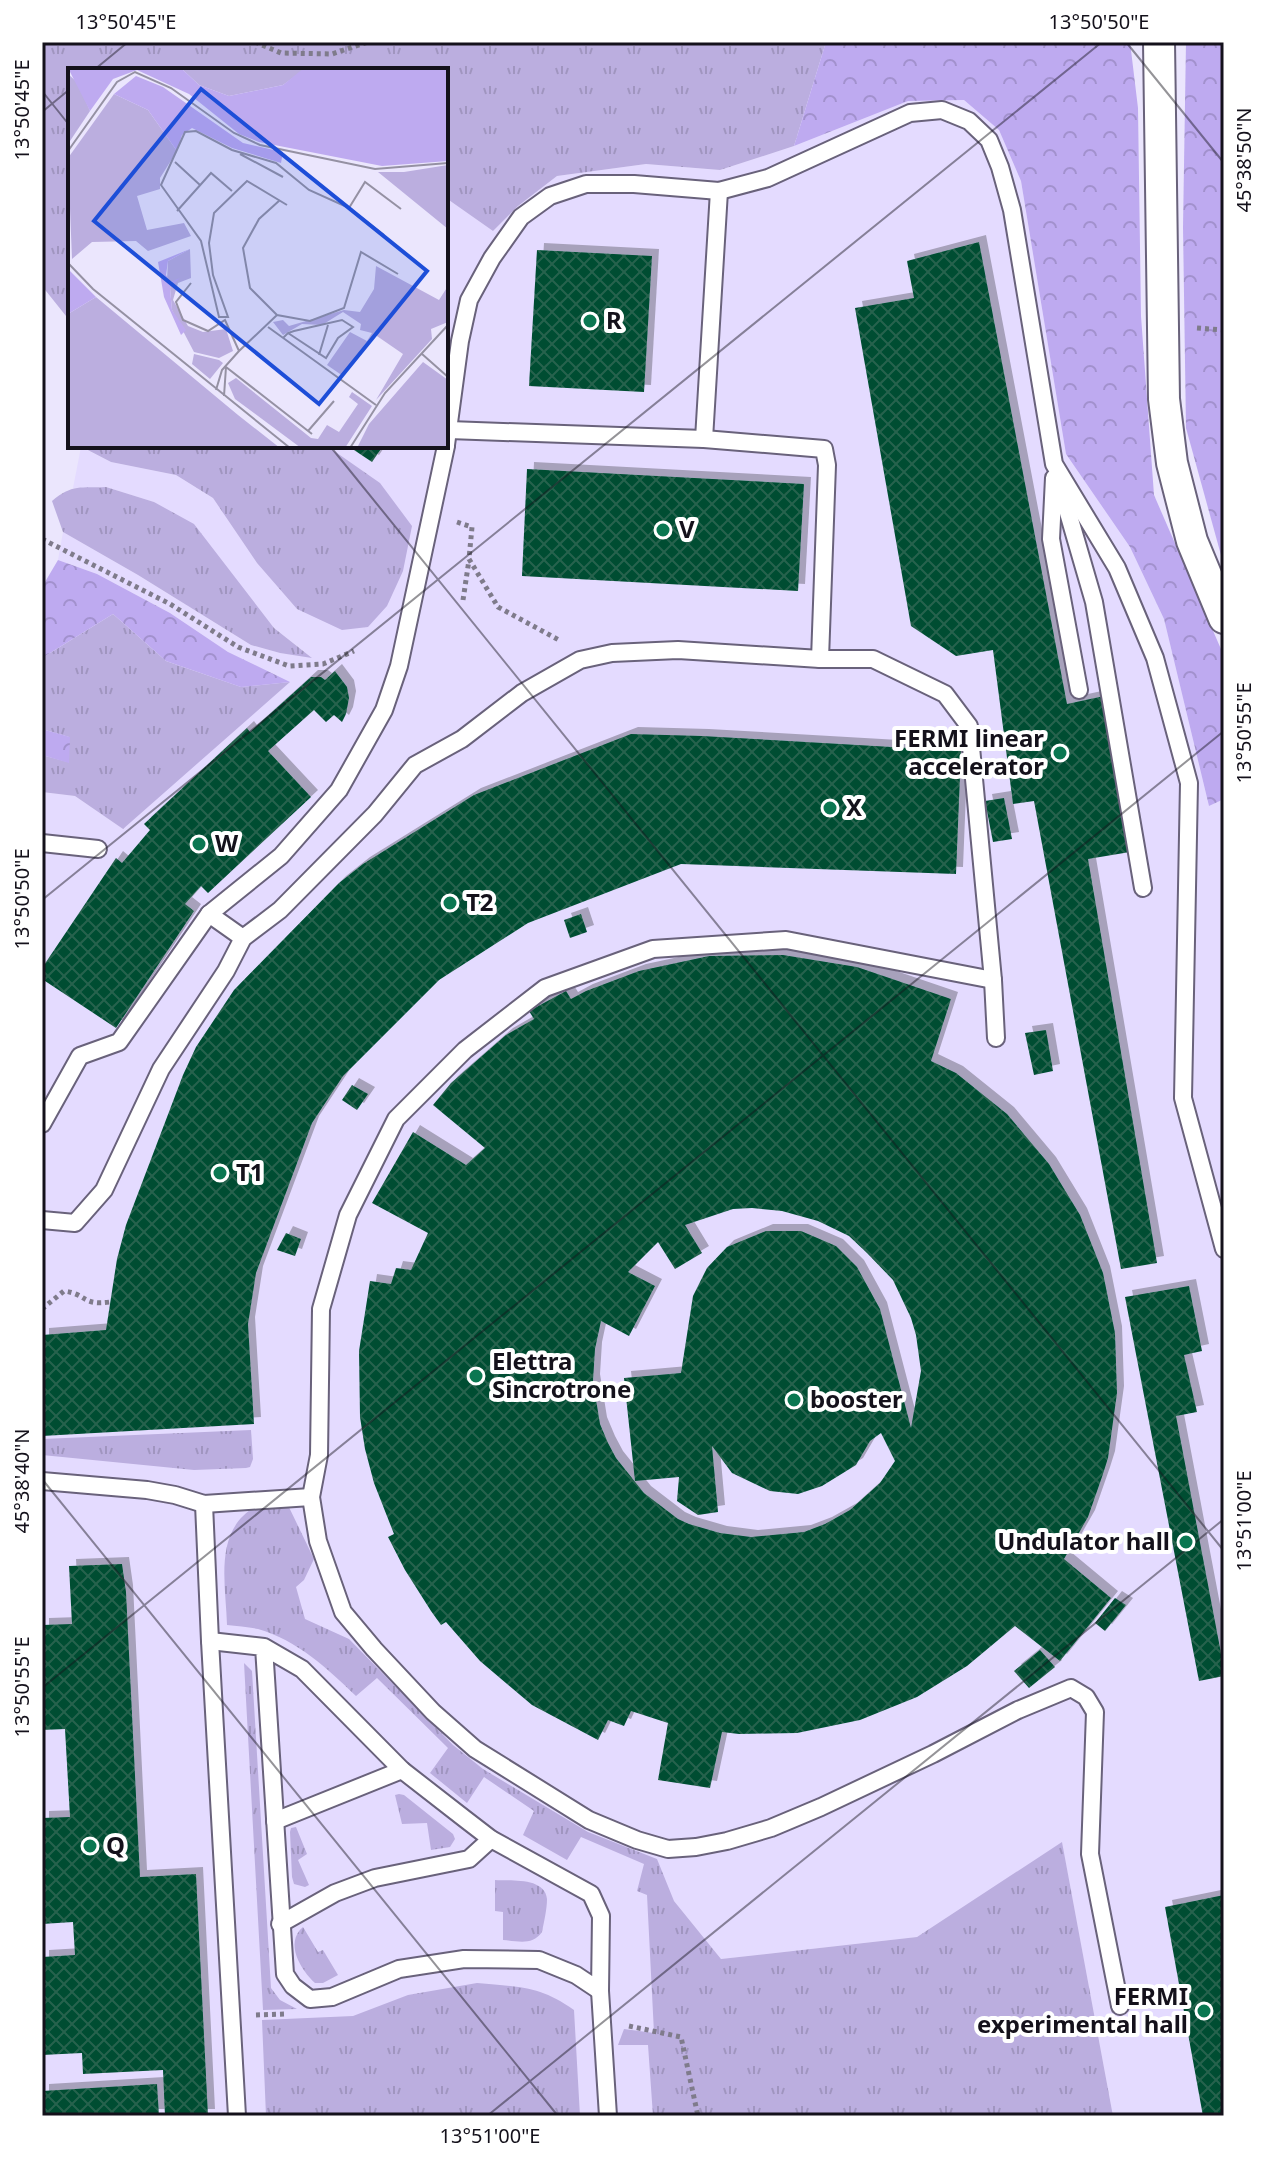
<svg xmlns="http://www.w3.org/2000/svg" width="1266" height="2158" viewBox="0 0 1266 2158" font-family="'Noto Sans',sans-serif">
	<defs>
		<pattern id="grass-tufts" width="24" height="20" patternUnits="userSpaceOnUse" patternTransform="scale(2)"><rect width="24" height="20" fill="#bbaedf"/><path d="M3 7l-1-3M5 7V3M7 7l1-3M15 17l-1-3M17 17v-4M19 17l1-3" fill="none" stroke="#a095bf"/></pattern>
		<pattern id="forest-crowns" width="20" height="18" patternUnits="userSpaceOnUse" patternTransform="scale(2)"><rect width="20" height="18" fill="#beaaf0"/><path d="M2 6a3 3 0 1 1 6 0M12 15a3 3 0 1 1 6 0" fill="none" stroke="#a291cd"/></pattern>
		<pattern id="building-cross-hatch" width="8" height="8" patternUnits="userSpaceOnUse" patternTransform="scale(2)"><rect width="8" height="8" fill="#024d32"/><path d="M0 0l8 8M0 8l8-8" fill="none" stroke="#26624d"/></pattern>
		<filter id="shadow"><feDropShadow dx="7" dy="-7" stdDeviation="0" flood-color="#0004"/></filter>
	</defs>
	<rect width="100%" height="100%" fill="#ebe6fd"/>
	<path fill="#e4dbff" d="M964,100L999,130L1021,181L1066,454L1130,547L1164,619L1209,806L1224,799V2116H1113L1062,1843L917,1937L721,1959L674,1901L659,2116H42V792L75,796L123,829L228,652L170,613L97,574L58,560L63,532L138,575L251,645L280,653L311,657L274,628L236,580L154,502L106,487L73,488L81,447L111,462L176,475L213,498L257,563L297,609L379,483L327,446H446V198L493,231L518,206L557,176L646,164L720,170L794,146L908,101Z"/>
	<g fill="url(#grass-tufts)">
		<path d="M42,42H826L794,146L720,170L646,164L557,176L518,206L493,231L446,198V70H70V321L42,286Z"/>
		<path d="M80,446H327L380,483L412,526L403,571L387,606L368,627L342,630L297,609L257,563L213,498L176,475L111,462Z"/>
		<path d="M106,487L154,502L194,524L274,628L312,658L280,653L251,645L138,575L63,532L52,501C72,484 81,488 106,487Z"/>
		<path d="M113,614L166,661L241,687L290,682L123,829L75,796L42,792V755L68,762L69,737L42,729V658Z"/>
		<path d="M251,1430L253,1459L250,1467L246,1468L194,1470L42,1455V1439Z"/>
		<path d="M286,1501L314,1559L304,1580L296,1587L305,1619L349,1639L453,1745L483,1769L588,1832L657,1859L674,1901L721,1959L917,1937L1062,1842L1113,2116H653L648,2045H618L624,2029L654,2033L647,1895L637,1891L644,1864L581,1837L567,1860L523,1835L534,1811L484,1777L467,1803L430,1773L448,1748L377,1678L356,1696C328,1669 297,1640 258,1629C249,1627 237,1626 227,1625C226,1585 213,1531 255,1507C263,1503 277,1502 286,1501Z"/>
		<path d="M244,1663L252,1671L271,1988L280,2000L297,2009L263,2010Z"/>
		<path d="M399,1794L404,1795L453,1834L455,1839L450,1847L431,1850L427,1823L402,1824L395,1795Z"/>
		<path d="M296,1827L307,1854L298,1860L309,1885L305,1887L294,1884L292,1877L290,1832L291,1828Z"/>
		<path d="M495,1880C510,1881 545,1877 547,1899C547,1909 544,1922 542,1932C532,1946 518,1941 503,1940V1912L495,1911Z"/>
		<path d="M303,1927L318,1952L323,1950L338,1975L323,1983H315C301,1970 284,1943 303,1927Z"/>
		<path d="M477,1983C518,1987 539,1985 574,2010L580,2116H266L262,2020L353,2016L408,1995Z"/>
	</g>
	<g fill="url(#forest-crowns)">
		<path d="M826,42H1130L1138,108L1141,316L1154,495L1224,656V799L1209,806L1164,619L1130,547L1066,454L1021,181L999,130L964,100L908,101L794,146Z"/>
		<path d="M1186,42H1224V566L1186,428L1183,227Z"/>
		<path d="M58,560L97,574L170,613L228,652L290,682L241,687L166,661L113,614L42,658V587Z"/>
		<path d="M42,729L70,737L69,763L42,755Z"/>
	</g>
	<g fill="url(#building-cross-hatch)" fill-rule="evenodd" filter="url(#shadow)">
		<path d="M979,242L1067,704L1104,696L1130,852L1088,859L1157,1263L1121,1269L1034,801L1013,804L993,650L956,656L911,626L855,308L914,298L907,261Z"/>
		<path d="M537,250L652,256L644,392L529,386Z"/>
		<path d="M348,446H383L372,462Z"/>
		<path d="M527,469L804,484L798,591L522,576Z"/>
		<path d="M335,671L347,687L349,698L346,714L342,722L334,715L326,722L314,710L268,751L311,797L208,893L201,886L185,904L194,911L116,1028L42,979V968L116,858L122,863L150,830L144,824L247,728L250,732L311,677H321L325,680Z"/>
		<path d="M631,734L702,736L961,751L956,874L681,864L528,923L439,980L343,1076L312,1123L256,1273L248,1324L254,1424L42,1436V1335L106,1330L117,1259L126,1225L183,1075L196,1047L234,990L339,883L363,864L474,795Z"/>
		<path d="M1004,798L1012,839L993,842L985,801Z"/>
		<path d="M581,914L587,932L570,938L564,920Z"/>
		<path d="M783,955L857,967L951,999L931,1061L956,1073L1007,1114L1049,1164L1080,1215L1103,1273L1115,1333L1117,1393L1108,1458L1103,1474L1088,1517L1064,1559L1111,1598L1060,1661L1015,1626L967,1666L917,1697L860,1720L797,1733L739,1734L722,1732L710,1788L658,1780L668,1723L631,1711L624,1726L608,1720L598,1740L532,1705L480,1661L446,1622L441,1625L431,1611L405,1570L388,1537L394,1534L374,1483L365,1449L360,1417L359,1351L370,1281L391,1284L396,1268L411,1270L428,1233L372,1203L413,1132L466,1165L485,1148L433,1105L451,1083L506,1035L534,1019L529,1011L566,991L571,999L586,991L639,971L709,956ZM752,1208L782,1211L818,1221L849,1236L867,1253L893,1280L911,1318L916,1335L921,1371L911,1428L880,1309L857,1267L836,1246L801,1231H766L727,1247L707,1268L693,1296L681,1373L624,1378L635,1481L679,1477L677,1501L698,1515L718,1512L712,1446L732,1473L770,1491L798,1494L822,1486L856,1465L870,1441L881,1433L895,1461L880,1483L850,1510L825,1524L804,1532L751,1537L720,1533L689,1524L678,1519L644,1493L616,1458L608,1443L600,1424L593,1381L595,1349L601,1321L629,1336L655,1286L628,1272L658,1242L675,1269L702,1253L685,1225L733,1209Z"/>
		<path d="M1046,1030L1053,1071L1034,1075L1025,1033Z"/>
		<path d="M352,1085L368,1094L357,1110L342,1100Z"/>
		<path d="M286,1233L301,1239L295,1256L277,1250Z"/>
		<path d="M1189,1286L1202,1351L1184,1355L1197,1412L1176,1416L1224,1669V1676L1199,1681L1125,1297Z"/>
		<path d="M122,1564L126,1592L140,1877L196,1874L208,2116H165L163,2070L83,2074L82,2053L42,2055V1957L75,1955L73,1922L42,1924V1818L70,1817L65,1729L42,1730V1625L72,1624L69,1566Z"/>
		<path d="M1115,1598L1126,1605L1105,1631L1095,1623Z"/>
		<path d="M1040,1650L1055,1667L1029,1688L1014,1671Z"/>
		<path d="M1224,1895V2116H1203L1165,1907Z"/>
		<path d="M157,2084L159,2116H42V2091Z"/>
	</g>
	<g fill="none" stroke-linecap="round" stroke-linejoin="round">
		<defs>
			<g id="lane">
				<path d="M449,430L704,439L824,449L827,465L820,659"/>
				<path d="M704,439L719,191"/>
				<path d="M446,445L460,341L469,300L492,258L521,217L550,196L586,184H634L719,191L768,178L910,113L942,110L969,121L989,140L1000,167L1012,210L1054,464L1117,568L1155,658L1189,783L1183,1098L1224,1249"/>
				<path d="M1054,478L1051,539L1079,690"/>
				<path d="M1060,485L1094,602L1143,888"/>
				<path d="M42,843L98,849"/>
				<path d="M209,914L243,938"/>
				<path d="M993,980L786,940L653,949L545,988L465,1050L396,1119L348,1215L321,1309L319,1455L311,1497L318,1541L343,1612L374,1649L433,1712L475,1749L589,1820L637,1840L668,1849L696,1847L727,1841L771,1828L821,1807L933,1754L1018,1710L1071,1688L1086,1697L1095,1712L1090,1854L1120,2006"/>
				<path d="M42,1124L80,1056L119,1042L209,914L281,856L339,790L384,710L399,666L446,446"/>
				<path d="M42,1220L75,1223L104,1190L161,1069L226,971L243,938L280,910L375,814L415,765L462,739L522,693L580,660L612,653L678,650L820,659H873L945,694L969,726L993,980L996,1038"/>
				<path d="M42,1481L147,1490L175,1495L204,1504L311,1497"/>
				<path d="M204,1504L210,1641L237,2116"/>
				<path d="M210,1641L264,1647L302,1669L402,1770L465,1819L491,1839L591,1894L601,1916L600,1991L576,1975L539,1960L464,1959L399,1969L332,1997L310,1999L293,1986L285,1974L264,1647"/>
				<path d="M275,1821L402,1770"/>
				<path d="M280,1924L335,1893L375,1878L469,1859L491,1839"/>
				<path d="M600,1991L608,2116"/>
			</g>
			<path id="street" d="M1159,42L1164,399L1172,463L1192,541L1224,618"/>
		</defs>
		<use href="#lane" stroke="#69627b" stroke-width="20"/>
		<use href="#street" stroke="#69627b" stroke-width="34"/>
		<g stroke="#7f7b8b" stroke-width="5" stroke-dasharray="4 4" stroke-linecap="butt">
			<path d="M255,42L281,53L332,54L368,42"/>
			<path d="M1197,328L1224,330"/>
			<path d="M457,522L472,527L469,559L498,607L559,640"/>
			<path d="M42,539L170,604L238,647L289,666L323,664L354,651"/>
			<path d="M463,600L469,560"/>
			<path d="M42,1309L64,1291C87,1294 82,1306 110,1302"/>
			<path d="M256,2015L286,2014"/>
			<path d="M629,2026L681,2037L698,2116"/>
		</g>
		<use href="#lane" stroke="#fff" stroke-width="16"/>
		<use href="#street" stroke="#fff" stroke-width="30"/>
	</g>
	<path fill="none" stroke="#14111b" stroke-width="2" stroke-opacity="0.45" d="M1126,42L1224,163M94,70L128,42M42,91L70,126M42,112L70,89M330,446L1224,1551M42,900L1102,42M42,1479L558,2116M42,1688L1224,731M487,2116L1224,1519"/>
	<g fill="#0a7751" stroke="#fff" stroke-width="3">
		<circle cx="590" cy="321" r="8"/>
		<circle cx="663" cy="530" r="8"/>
		<circle cx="1060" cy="753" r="8"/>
		<circle cx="830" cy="808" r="8"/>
		<circle cx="199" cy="844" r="8"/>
		<circle cx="450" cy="903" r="8"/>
		<circle cx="220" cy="1173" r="8"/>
		<circle cx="476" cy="1376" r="8"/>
		<circle cx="794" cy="1400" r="8"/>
		<circle cx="1186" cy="1542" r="8"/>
		<circle cx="90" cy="1846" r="8"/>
		<circle cx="1204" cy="2011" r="8"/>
	</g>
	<g text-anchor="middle" stroke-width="8" stroke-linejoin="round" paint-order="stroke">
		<g font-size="24" font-weight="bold" fill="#14111b" stroke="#fff" text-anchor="start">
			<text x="606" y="329">R</text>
			<text x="679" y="538">V</text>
			<text x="1044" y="747" text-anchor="end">FERMI linear<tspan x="1044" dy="28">accelerator</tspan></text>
			<text x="846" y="816">X</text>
			<text x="215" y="852">W</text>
			<text x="466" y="911">T2</text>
			<text x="236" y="1181">T1</text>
			<text x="492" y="1370">Elettra<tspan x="492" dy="28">Sincrotrone</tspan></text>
			<text x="810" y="1408">booster</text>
			<text x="1170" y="1550" text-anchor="end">Undulator hall</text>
			<text x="106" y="1854">Q</text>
			<text x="1188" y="2005" text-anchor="end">FERMI<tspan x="1188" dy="28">experimental hall</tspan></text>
		</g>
	</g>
	<g transform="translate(68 68)">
		<rect width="380" height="380" fill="#ebe6fd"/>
		<path d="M113,0H236L237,1L215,17L161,28L131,17ZM0,6L10,15L22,43L0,76ZM46,26L80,42L109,83L92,110V121L69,128L79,162L116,155L123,168L80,183L68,173L24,174L4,191L0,90ZM380,97V161L310,104H336ZM122,181L123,210L110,215L105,232L120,258L135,264L158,261L165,283L151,290L126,284L104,242L102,220L107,214L99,212L100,193ZM308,198L371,232L380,218V254L363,261L364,271L308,332L335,286L306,266L275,308L259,297L282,264L299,273L304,265L292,262L293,256L275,244L254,257L234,256L215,267L205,254L215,252L221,258L276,242L292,244L306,221ZM28,229L170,347L212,380H0V246ZM126,286L151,292L155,295L142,311L124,296ZM355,294L380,312V380H289L301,356ZM168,310L243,370L250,371L259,357L271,364L290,336L281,329L284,324L304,338L277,380H233L167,331L160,315Z" fill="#bbaedf"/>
		<path d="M0,0H113L131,17L161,28L215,17L236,0H380V93L314,98L191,74L171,66L121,26L69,2L45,11L22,43ZM68,8L95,19L175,75L215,84L213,95L164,80L124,60L114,67L109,83L80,42L46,26ZM122,181L100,193L98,207L102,214L112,210L102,220L104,242L118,262L113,267L96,229L90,194ZM0,201L28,229L0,246Z" fill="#beaaf0"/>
		<path fill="none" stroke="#9591a3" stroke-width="2" d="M0,83L49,14L67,4L103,20L166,65L192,77L307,101L380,95M172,86L215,109M107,94L132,117M212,132L191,151L175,180L182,220L209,247L242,253L276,240L293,184L330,206M219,137L179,113L146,145L141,175L145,207L160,249H151L133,173L93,117L117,64L128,63L164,82L208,95L241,122L281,140L297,114L333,141M281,140L316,167M109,143L143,105L164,123M0,195L25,221L222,380M123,215L108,234L115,252L140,263L157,252L171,283L209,247M200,259L308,337M215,270L220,265L226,263L274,252L285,259L270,270L258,290L220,265M354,286L380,309M251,287L260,257M158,299L244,366M148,322L154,302L171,283M156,328L158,299M240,363L266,333M282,380L317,325L380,257"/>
		<path fill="#1d4ed8" fill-opacity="0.15" stroke="#1d4ed8" stroke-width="4" d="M133,21L359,203L251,336L26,153Z"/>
		<rect width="380" height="380" fill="none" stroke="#14111b" stroke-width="4"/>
	</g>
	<rect width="1266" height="2158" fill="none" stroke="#ffffff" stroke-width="88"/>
	<rect x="44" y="44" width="1178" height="2070" fill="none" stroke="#14111b" stroke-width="3"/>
	<g font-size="20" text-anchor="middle" fill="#14111b">
		<text x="126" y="29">13°50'45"E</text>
		<text x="1099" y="29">13°50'50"E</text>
		<text transform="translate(22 110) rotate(-90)" y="7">13°50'45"E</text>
		<text transform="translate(1244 160) rotate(-90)" y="7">45°38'50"N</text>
		<text transform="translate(1244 733) rotate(-90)" y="7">13°50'55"E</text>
		<text transform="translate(22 899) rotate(-90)" y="7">13°50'50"E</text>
		<text transform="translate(22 1481) rotate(-90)" y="7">45°38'40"N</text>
		<text transform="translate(1244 1521) rotate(-90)" y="7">13°51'00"E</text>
		<text transform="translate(22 1687) rotate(-90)" y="7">13°50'55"E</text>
		<text x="490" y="2143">13°51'00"E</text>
	</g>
</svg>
